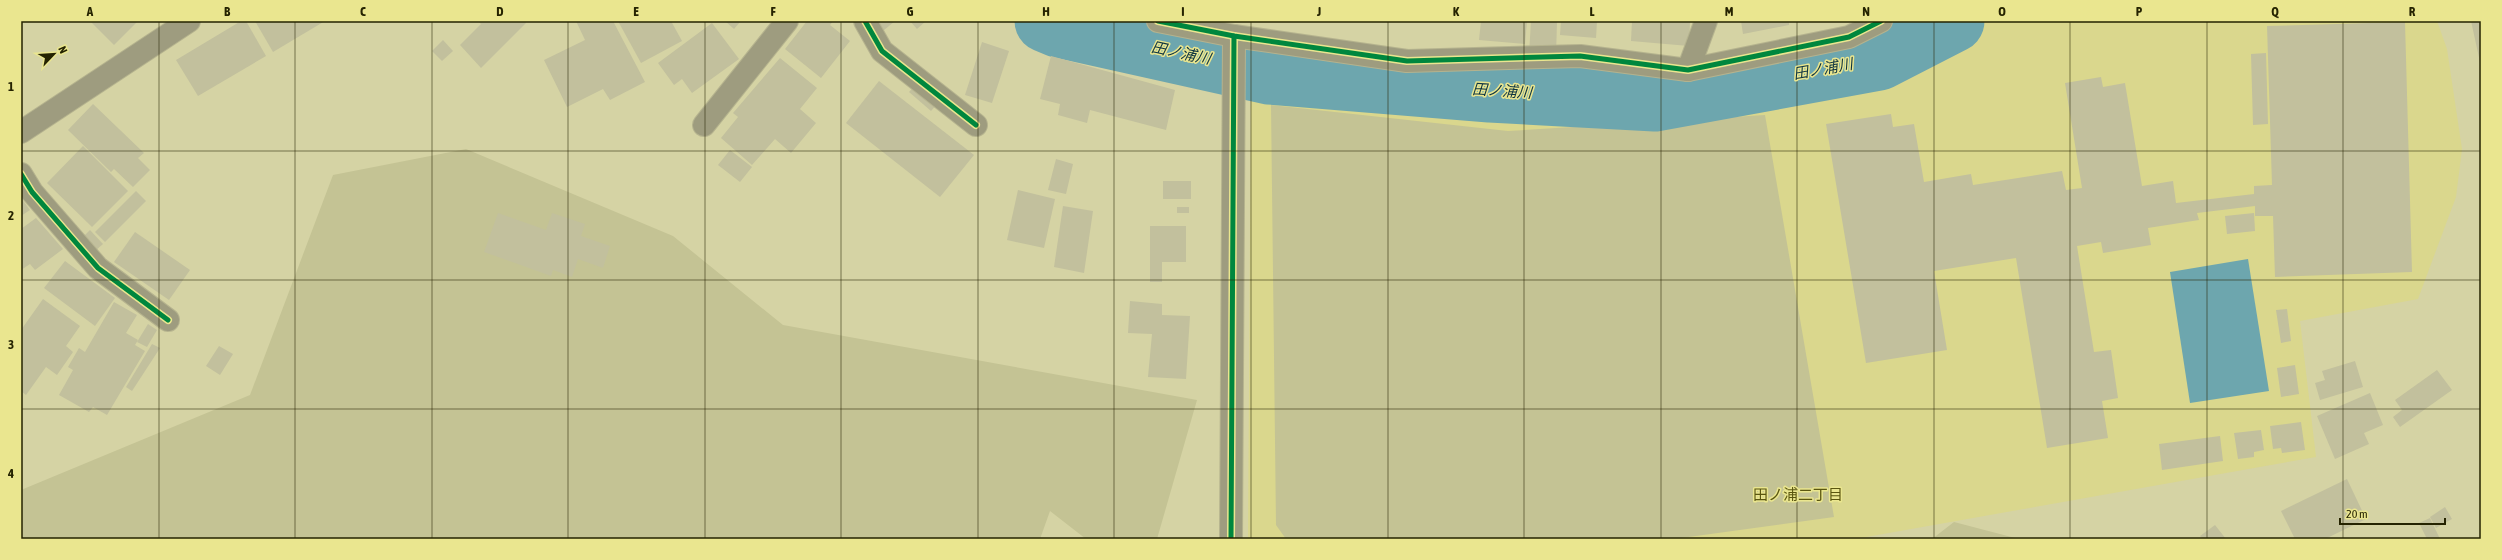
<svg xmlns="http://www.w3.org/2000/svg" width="2502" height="560" viewBox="0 0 2502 560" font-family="'Asap Condensed','Noto Sans JP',sans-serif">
	<rect width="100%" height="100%" fill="#d5d3a4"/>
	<path fill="#dad78d" d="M1986,21H2437L2447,49L2462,149L2456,197L2418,299L2300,321L2316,457L1855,539H1248L1251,81L1531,112L1703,107L1894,64Z"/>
	<g fill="#c4c394">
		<path d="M1271,105L1508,131L1765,115L1834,517L1674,539H1286L1276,525Z"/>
		<path d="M466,149L673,236L783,325L1197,400L1157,539H1086L1050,511L1040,539H21V490L250,395L333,175Z"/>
		<path d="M1954,522L2019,539H1932Z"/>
	</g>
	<path fill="#6da6ae" d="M2248,259L2269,391L2190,403L2170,272Z"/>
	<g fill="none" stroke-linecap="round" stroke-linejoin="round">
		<path stroke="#6da6ae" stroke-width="63" d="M1046,21L1058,26L1269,73L1490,91L1655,100L1879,59L1953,21"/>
	</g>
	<g fill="#c2c09d">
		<path d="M90,21H138L114,45Z"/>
		<path d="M241,21H246L266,56L198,96L176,60Z"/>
		<path d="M255,21H325L273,52Z"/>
		<path d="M478,21H525L526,23L481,68L460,45L481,24Z"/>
		<path d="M576,21H613L645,82L610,100L603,89L567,107L544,60L585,40Z"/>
		<path d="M618,21H671L682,41L641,63Z"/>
		<path d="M725,21H739L740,22L734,29Z"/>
		<path d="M807,21H833L830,25L850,41L821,78L785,49Z"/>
		<path d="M874,21H895L883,31Z"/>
		<path d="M910,21H926L917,29Z"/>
		<path d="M1481,21H1527L1525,44L1479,40Z"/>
		<path d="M1531,21H1557L1556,56L1529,55Z"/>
		<path d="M1561,21H1597L1596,38L1560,35Z"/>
		<path d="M1632,21H1690L1689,46L1631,41Z"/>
		<path d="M1741,21H1789V25L1743,34Z"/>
		<path d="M2471,21H2481V62H2480Z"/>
		<path d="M2405,22L2412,272L2275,277L2273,216H2255V206L2197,213L2199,220L2148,228L2151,245L2103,253L2101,242L2077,246L2094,352L2111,350L2118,398L2102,401L2108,438L2047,448L2016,258L1934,271L1947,350L1866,363L1826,124L1891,114L1893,127L1914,124L1924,182L1971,174L1973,185L2062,171L2066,190L2082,188L2065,83L2101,77L2103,87L2125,83L2142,186L2173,181L2176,203L2254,194V186L2272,185L2267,26Z"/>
		<path d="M712,23L739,59L692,93L682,79L674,85L658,63Z"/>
		<path d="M443,40L453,51L442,61L432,51Z"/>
		<path d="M982,42L1009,51L992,103L965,95Z"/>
		<path d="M2266,53L2268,124L2253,125L2251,54Z"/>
		<path d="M1051,56L1175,90L1166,130L1090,110L1087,123L1058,115L1060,104L1040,99Z"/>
		<path d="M780,58L817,88L800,109L816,123L791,153L775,139L752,165L721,138L738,117L733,113Z"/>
		<path d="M879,81L974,155L940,197L846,123Z"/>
		<path d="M918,82L940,101L931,111L909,92Z"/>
		<path d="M93,104L144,153L138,158L150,170L133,187L114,169L111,172L68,130Z"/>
		<path d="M83,146L128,191L92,227L47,183Z"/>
		<path d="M730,150L752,167L740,182L718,165Z"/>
		<path d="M1056,159L1073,164L1066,194L1048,190Z"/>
		<rect x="1163" y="181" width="28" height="18"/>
		<path d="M1018,190L1055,199L1044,248L1007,240Z"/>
		<path d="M136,191L146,201L105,242L95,232Z"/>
		<path d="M21,198L30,210L21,216Z"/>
		<path d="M1063,206L1093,211L1084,273L1054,267Z"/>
		<rect x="1177" y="207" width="12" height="6"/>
		<path d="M498,213L546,230L552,213L585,224L581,236L610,246L603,268L578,259L572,277L553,270L551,276L484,252Z"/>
		<path d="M2254,213L2255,231L2227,234L2225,216Z"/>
		<path d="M36,218L63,249L35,270L30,264L21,270V229Z"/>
		<path d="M1150,226H1186V262H1162V282H1150Z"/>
		<path d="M90,230L103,244L95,251L83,237Z"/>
		<path d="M135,232L190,270L169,300L114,262Z"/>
		<path d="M65,261L115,298L95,326L44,288Z"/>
		<path d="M43,299L80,326L66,346L73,352L57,375L46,367L26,395L21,391V330Z"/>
		<path d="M1130,301L1162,304V315L1190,316L1186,379L1148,377L1152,334L1128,333Z"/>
		<path d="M114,302L137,315L126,333L138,340L135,345L145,351L107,415L93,407L89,412L59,395L73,370L68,367L79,348L85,352Z"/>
		<path d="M2287,309L2291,341L2281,343L2276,310Z"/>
		<path d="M148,324L157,330L147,347L137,342Z"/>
		<path d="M152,344L160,348L132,391L126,387Z"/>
		<path d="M219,346L233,354L220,375L206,366Z"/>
		<path d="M2355,361L2363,387L2320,400L2315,383L2325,380L2322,371Z"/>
		<path d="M2295,365L2299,394L2281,397L2277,368Z"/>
		<path d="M2437,370L2452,390L2400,427L2393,417L2402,410L2395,400Z"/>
		<path d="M2370,393L2383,425L2364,433L2369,444L2335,459L2317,416Z"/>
		<path d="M2301,422L2305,450L2282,453L2281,448L2273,449L2270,426Z"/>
		<path d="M2261,430L2264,450L2254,452V457L2238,459L2234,433Z"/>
		<path d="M2220,436L2223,461L2162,470L2159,444Z"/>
		<path d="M2347,479L2366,519L2325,539H2295L2281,511Z"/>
		<path d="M2445,507L2452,519L2436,528L2430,517Z"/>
		<path d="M2430,518L2440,539H2427L2419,523Z"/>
		<path d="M2215,525L2226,539H2203L2200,536Z"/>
	</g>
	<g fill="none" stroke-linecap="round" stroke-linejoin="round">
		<defs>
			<g id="street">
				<path d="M865,21L882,51L976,125"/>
				<path d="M1158,21L1234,36L1407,61L1580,56L1688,70L1849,37L1881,21"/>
				<path d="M1688,70L1706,21"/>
				<path d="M704,125L787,21"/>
				<path d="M21,132L189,21"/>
				<path d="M21,174L32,192L98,268L168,320"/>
				<path d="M1231,539L1234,36"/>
			</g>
		</defs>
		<use href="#street" stroke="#b5b38e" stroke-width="24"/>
		<use href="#street" stroke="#9e9c7f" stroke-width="22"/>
		<defs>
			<g id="cycleway">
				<path d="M865,21L882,51L976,125"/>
				<path d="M1158,21L1234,36L1407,61L1580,56L1688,70L1849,37L1881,21"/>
				<path d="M21,174L32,192L98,268L168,320"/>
				<path d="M1231,539L1234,36"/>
			</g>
		</defs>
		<use href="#cycleway" stroke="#eae68f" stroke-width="8"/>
		<use href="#cycleway" stroke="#00873e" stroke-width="5"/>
	</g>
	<path fill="none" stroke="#252300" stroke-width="1" stroke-opacity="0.55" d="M159,21V539M295,21V539M432,21V539M568,21V539M705,21V539M841,21V539M978,21V539M1114,21V539M1251,21V539M1388,21V539M1524,21V539M1661,21V539M1797,21V539M1934,21V539M2070,21V539M2207,21V539M2343,21V539M21,151H2481M21,280H2481M21,409H2481"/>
	<g text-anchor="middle" stroke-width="3" stroke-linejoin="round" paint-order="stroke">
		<g font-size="15" font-style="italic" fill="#0d3441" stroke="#eae68f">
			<text transform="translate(1181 53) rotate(12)" y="5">田ノ浦川</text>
			<text transform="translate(1823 69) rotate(-10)" y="5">田ノ浦川</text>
			<text transform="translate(1502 91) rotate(4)" y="5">田ノ浦川</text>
		</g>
		<g font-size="15" fill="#5a5610" stroke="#eae68f">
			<text x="1798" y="500">田ノ浦二丁目</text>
		</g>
	</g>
	<rect width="2502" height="560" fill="none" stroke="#eae68f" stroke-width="44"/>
	<g transform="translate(54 54) rotate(65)" stroke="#eae68f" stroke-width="3" paint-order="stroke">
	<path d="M0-3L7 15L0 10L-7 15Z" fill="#252300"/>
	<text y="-6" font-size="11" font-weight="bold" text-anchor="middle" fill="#252300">N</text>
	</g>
	<path d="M2340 518v6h105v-6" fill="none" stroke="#252300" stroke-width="2"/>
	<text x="2346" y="518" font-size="12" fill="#252300" stroke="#eae68f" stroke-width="3" paint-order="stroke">20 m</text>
	<rect x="22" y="22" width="2458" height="516" fill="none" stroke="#252300" stroke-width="1.5"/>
	<g font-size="13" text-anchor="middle" font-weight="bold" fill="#252300">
		<text x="90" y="16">A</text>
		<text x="227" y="16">B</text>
		<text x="363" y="16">C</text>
		<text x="500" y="16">D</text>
		<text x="636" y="16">E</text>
		<text x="773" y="16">F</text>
		<text x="910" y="16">G</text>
		<text x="1046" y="16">H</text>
		<text x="1183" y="16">I</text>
		<text x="1319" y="16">J</text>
		<text x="1456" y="16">K</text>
		<text x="1592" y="16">L</text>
		<text x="1729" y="16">M</text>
		<text x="1866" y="16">N</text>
		<text x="2002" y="16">O</text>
		<text x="2139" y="16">P</text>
		<text x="2275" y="16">Q</text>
		<text x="2412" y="16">R</text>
		<text x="11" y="91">1</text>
		<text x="11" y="220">2</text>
		<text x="11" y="349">3</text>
		<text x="11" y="478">4</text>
	</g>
</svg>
